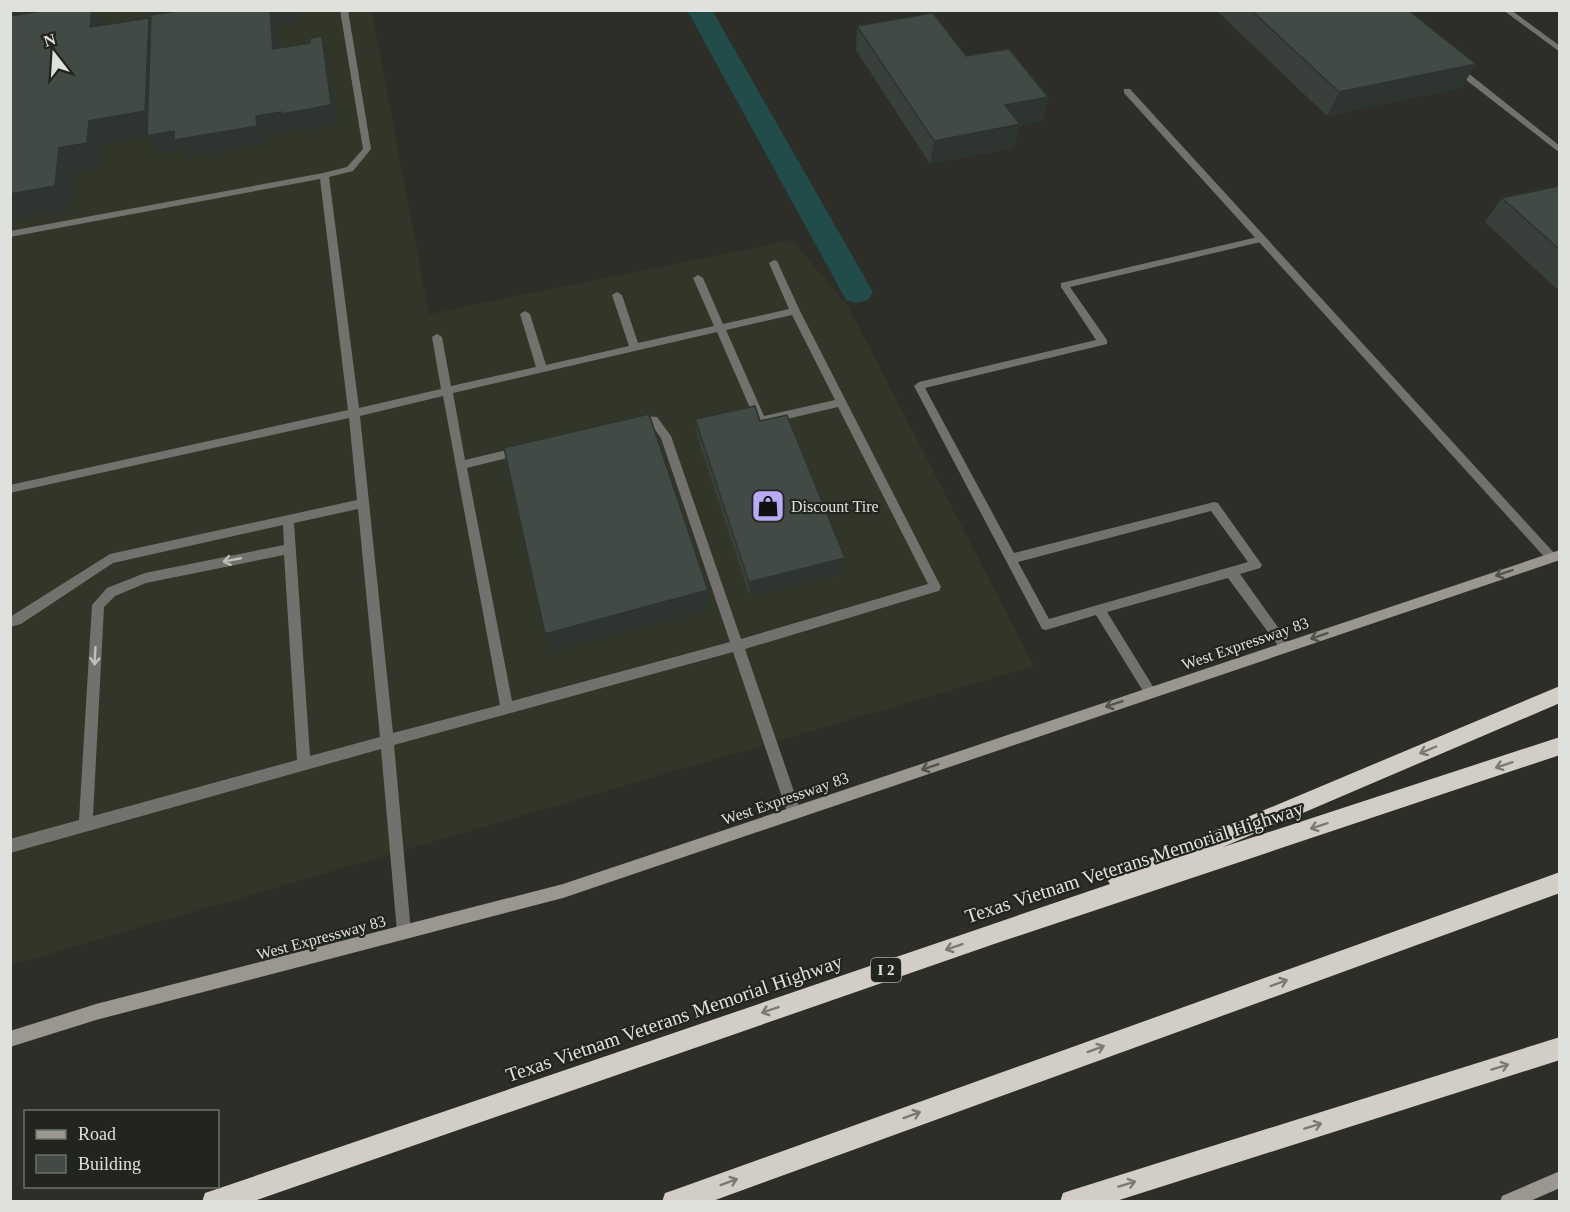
<svg xmlns="http://www.w3.org/2000/svg" width="1570" height="1212" viewBox="0 0 1570 1212" font-family="Georgia,serif">
	<rect width="100%" height="100%" fill="#2c2e27"/>
	<path fill="#323629" d="M11,11H372L429,314L792,240L849,308L1034,666L11,965Z"/>
	<g fill="none" stroke-linecap="round" stroke-linejoin="round">
		<path fill="#214c4a" fill-rule="evenodd" d="M687,10H712L873,292L868,300L857,303L846,300Z"/>
		<g fill="#72716d" fill-rule="evenodd">
			<path d="M340,10H348L371,149L353,171L329,177L359,408L441,389L432,337L437,334L442,337L451,386L536,367L520,314L525,311L530,314L546,365L629,346L612,295L617,292L622,295L638,343L714,326L693,278L698,275L703,278L723,324L789,309L769,263L774,260L777,261L800,311L941,587L939,591L935,592L745,649L801,812L799,817L794,819L789,817L787,812L733,652L394,745L411,932L409,937L404,939L399,937L397,932L381,749L10,853V839L79,820L92,605L107,588L145,573L284,545L283,525L113,563L21,624L10,627V617L110,554L357,500L349,418L10,493V485L348,410L320,179L10,237V231L323,173L347,167L363,149ZM792,315L835,400L764,416L726,330ZM717,332L757,424L761,425L838,407L928,584L741,639L671,436L657,417C649,415 634,418 630,424L631,427L635,428L651,424L661,438L730,642L512,701L467,468L519,455L524,451L519,447L465,460L453,393ZM443,396L500,705L393,733L360,416ZM358,509L380,737L310,756L294,523ZM284,555L297,760L93,816L104,607L115,596L146,583Z"/>
			<path d="M1503,10H1511L1560,46V52Z"/>
			<path d="M1452,65H1458L1560,146V153L1452,69Z"/>
			<path d="M1262,236L1267,239L1265,241L1070,287L1107,340V344L925,388L1014,553L1214,502L1218,503L1262,565L1260,568L1240,574L1292,647L1290,651L1286,652L1282,651L1228,578L1107,612L1154,688L1156,692L1154,696L1150,698L1146,696L1096,615L1046,630L1042,629L914,386L919,382L1096,340L1061,287V283ZM1211,511L1248,562L1049,619L1018,562Z"/>
		</g>
		<path fill="#72716d" fill-rule="evenodd" d="M1124,89H1130L1555,554L1557,557L1555,560H1547L1124,93Z"/>
		<g fill="#999790" fill-rule="evenodd">
			<path d="M1560,550V560L563,898L96,1020L10,1047V1031L96,1004L563,884Z"/>
			<path d="M1560,1171V1188L1528,1202H1500L1502,1196Z"/>
		</g>
		<g fill="#d2cec5" fill-rule="evenodd">
			<path d="M1560,686V703L1223,847L1560,737V755L997,943L251,1202H202L205,1193L214,1190L1110,884L1108,881L1112,874Z"/>
			<path d="M1560,872V893L710,1202H662L665,1193L674,1190Z"/>
			<path d="M1560,1037V1060L1113,1202H1060L1063,1193L1072,1190Z"/>
		</g>
	</g>
	<g fill="#39403b">
		<path d="M1216,10H1408L1476,64L1461,88L1327,116Z"/>
		<path d="M857,26L966,56L1048,97L1042,121L1019,126L1014,148L930,164L856,50Z"/>
		<path d="M1560,186V292L1485,222L1502,198Z"/>
		<path d="M695,419L845,558L843,574L750,597L697,436Z"/>
	</g>
	<g fill="#2e3430">
		<path d="M92,10H97L106,27H90Z"/>
		<path d="M270,10H298L300,22L278,26L282,68L273,49Z"/>
		<path d="M149,18L161,42L256,116L322,36L329,55L339,124L291,133L290,131L265,135L266,144L185,159L181,151L158,154L148,137L104,145L103,167L76,172L72,210L10,221V194L89,121Z"/>
		<path d="M1476,64L1461,88L1327,116L1339,92Z"/>
		<path d="M1048,97L1042,121L1019,126L1014,148L930,164L934,141L1005,105Z"/>
		<path d="M845,558L843,574L750,597L749,582Z"/>
		<path d="M708,590L710,609L553,652L545,634Z"/>
	</g>
	<g fill="#424a45" stroke="#2e3430" stroke-width="1.5">
		<path d="M47,10H92L90,27L149,18L145,111L89,121L87,143L59,148L55,186L10,194V16Z"/>
		<path d="M184,10H270L273,49L310,43V38L322,36L331,105L282,114V112L256,116L257,126L174,140V131L147,136L151,15Z"/>
		<path d="M1251,10H1408L1476,64L1339,92Z"/>
		<path d="M933,13L966,56L1009,49L1048,97L1005,105L1020,124L934,141L857,26Z"/>
		<path d="M1559,186H1560V250L1502,198Z"/>
		<path d="M755,406L760,421L787,415L845,558L749,582L695,419Z"/>
		<path d="M649,414L708,590L545,634L504,448Z"/>
	</g>
	<defs><path id="oneway-shaft" d="M-6 0H5M1.5-3L5.5 0L1.5 3" fill="none" stroke-width="1.6" stroke-linecap="round" stroke-linejoin="round" transform="scale(1.5)"/></defs>
	<g stroke="#bebfbb">
		<use href="#oneway-shaft" transform="translate(232 560) rotate(169)"/>
		<use href="#oneway-shaft" transform="translate(95 656) rotate(93)"/>
	</g>
	<g stroke="#52534b">
		<use href="#oneway-shaft" transform="translate(1504 573) rotate(161)"/>
		<use href="#oneway-shaft" transform="translate(1319 636) rotate(161)"/>
		<use href="#oneway-shaft" transform="translate(1114 704) rotate(161)"/>
		<use href="#oneway-shaft" transform="translate(930 767) rotate(161)"/>
	</g>
	<g stroke="#7a7a71">
		<use href="#oneway-shaft" transform="translate(1428 750) rotate(157)"/>
		<use href="#oneway-shaft" transform="translate(1504 765) rotate(162)"/>
		<use href="#oneway-shaft" transform="translate(1319 826) rotate(162)"/>
		<use href="#oneway-shaft" transform="translate(954 947) rotate(161)"/>
		<use href="#oneway-shaft" transform="translate(1279 983) rotate(-20)"/>
		<use href="#oneway-shaft" transform="translate(770 1010) rotate(161)"/>
		<use href="#oneway-shaft" transform="translate(1096 1049) rotate(-20)"/>
		<use href="#oneway-shaft" transform="translate(1500 1067) rotate(-17)"/>
		<use href="#oneway-shaft" transform="translate(912 1115) rotate(-20)"/>
		<use href="#oneway-shaft" transform="translate(1313 1126) rotate(-17)"/>
		<use href="#oneway-shaft" transform="translate(729 1182) rotate(-20)"/>
		<use href="#oneway-shaft" transform="translate(1127 1184) rotate(-17)"/>
	</g>
	<defs>
		<symbol id="shop-square" viewBox="-11 -11 22 22"><rect x="-9" y="-9" width="18" height="18" rx="4" fill="#b9abf7" stroke="#22251d"/><path d="M-5-2.5h2.3a2.7 3.5 0 0 1 5.4 0H5L5.5 6h-11ZM-1.5-2.5h3a1.5 2.3 0 0 0-3 0Z" fill="#111"/></symbol>
	</defs>
	<g fill-rule="evenodd">
		<use href="#shop-square" x="749" y="487" width="38" height="38"/>
	</g>
	<g text-anchor="middle" stroke-width="4.5" stroke-linejoin="round" paint-order="stroke">
		<rect fill="#22251d" stroke="#a6a9a3" stroke-width="1.5" x="871" y="958" width="30" height="24" rx="4.5"/>
		<g font-size="15" font-weight="bold" fill="#dfe1dc">
			<text x="886" y="975">I 2</text>
		</g>
		<g font-size="16" fill="#dfe1dc" stroke="#22251d" text-anchor="start">
			<text x="791" y="512">Discount Tire</text>
		</g>
		<g font-size="16" fill="#dfe1dc" stroke="#22251d">
			<text transform="translate(1245 643) rotate(-19)" y="6">West Expressway 83</text>
			<text transform="translate(785 798) rotate(-19)" y="6">West Expressway 83</text>
			<text transform="translate(321 937) rotate(-15)" y="6">West Expressway 83</text>
		</g>
		<g font-size="20" fill="#dfe1dc" stroke="#22251d">
			<text transform="translate(1134 862) rotate(-18)" y="7">Texas Vietnam Veterans Memorial Highway</text>
			<text transform="translate(674 1018) rotate(-19)" y="7">Texas Vietnam Veterans Memorial Highway</text>
		</g>
	</g>
	<rect width="1570" height="1212" fill="none" stroke="#dfe1dc" stroke-width="24"/>
	<rect x="24" y="1110" width="195" height="78" fill="#22251d" stroke="#6e7069" stroke-width="1.5"/>
	<rect x="36" y="1130" width="30" height="9" fill="#999790" stroke="#6e7069" stroke-width="1.5"/>
	<text x="78" y="1140" font-size="18" fill="#dfe1dc">Road</text>
	<rect x="36" y="1155" width="30" height="18" fill="#424a45" stroke="#6e7069" stroke-width="1.5"/>
	<text x="78" y="1170" font-size="18" fill="#dfe1dc">Building</text>
	<g transform="translate(54 54) rotate(343)" stroke="#22251d" stroke-width="4.5" paint-order="stroke">
	<path d="M0-4.5L10 22L0 15L-10 22Z" fill="#dfe1dc"/>
	<text y="-9" font-size="16" font-weight="bold" text-anchor="middle" fill="#dfe1dc">N</text>
	</g>
</svg>
